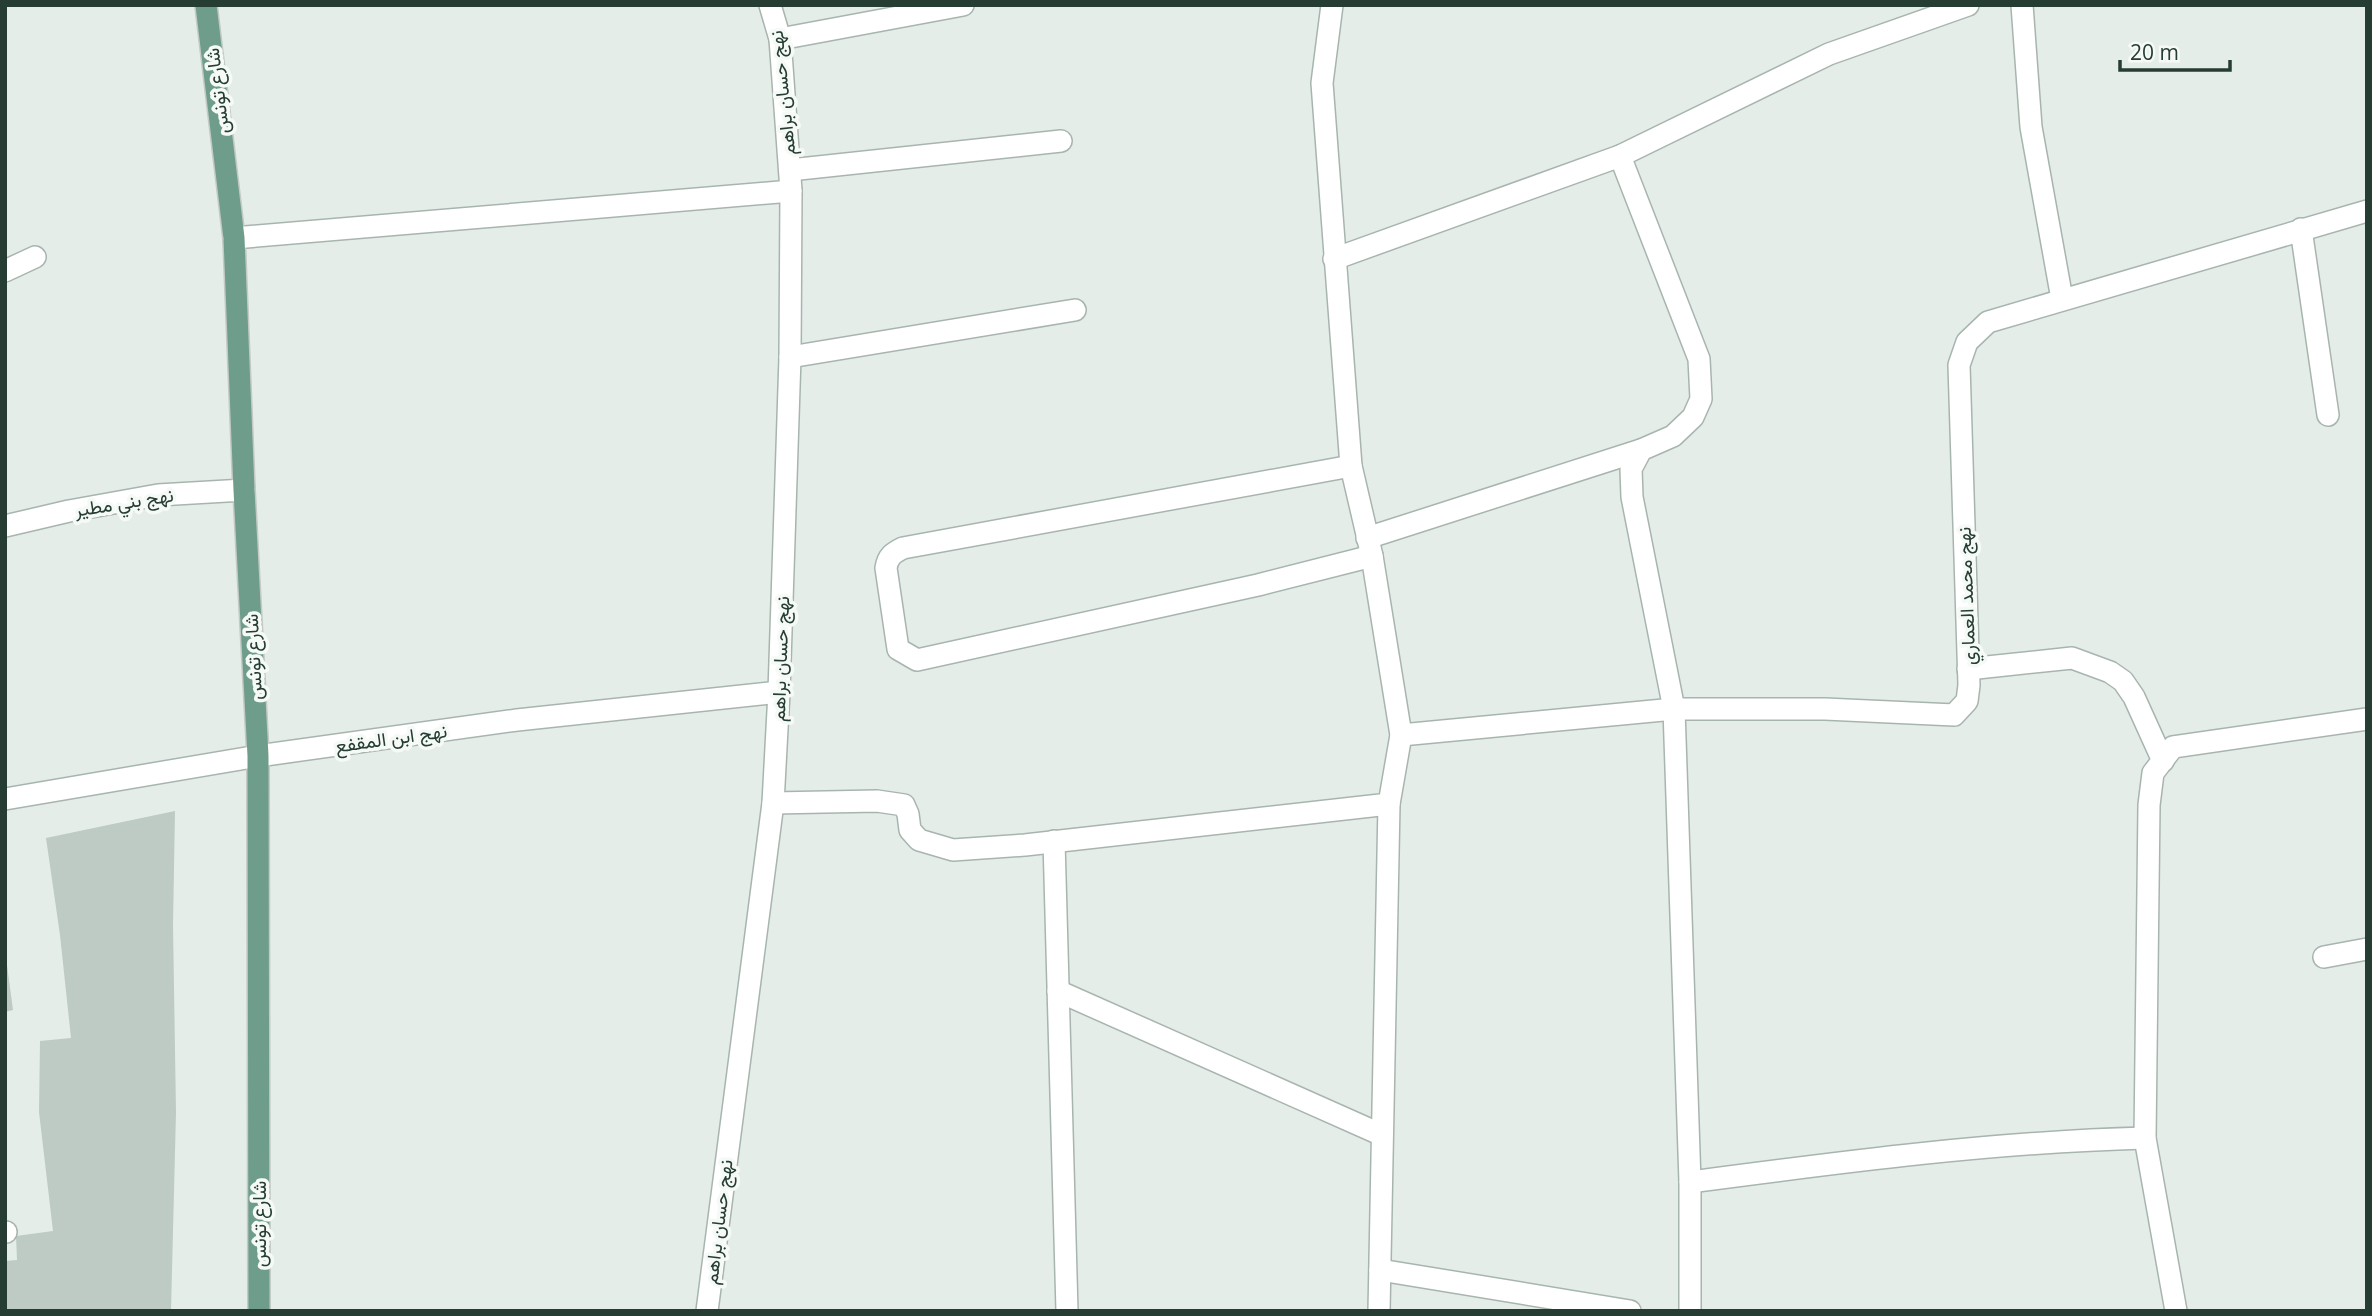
<svg xmlns="http://www.w3.org/2000/svg" width="2372" height="1316" viewBox="0 0 2372 1316" font-family="'Open Sans',Vazirmatn,sans-serif">
	<rect width="100%" height="100%" fill="#e5ede9"/>
	<g fill="#becac4">
		<path d="M175,811L173,925L176,1112L171,1311H5V1261L17,1260L16,1236L53,1231L39,1112L40,1041L71,1038L60,935L46,838Z"/>
		<path d="M7,965L13,1010L5,1012V966Z"/>
	</g>
	<g fill="none" stroke-linecap="round" stroke-linejoin="round">
		<defs>
			<g id="minor">
				<path d="M1332,5L1322,83L1351,466L903,548C893,553 888,556 886,568L898,649L917,660L1258,585L1372,556"/>
				<path d="M2022,5L2031,127L2062,299"/>
				<path d="M780,39L963,5"/>
				<path d="M1620,156L1699,359L1701,399L1693,417L1673,436L1641,450L1631,469L1632,497L1674,709L1690,1182C1842,1162 1992,1142 2145,1138"/>
				<path d="M790,170L1061,141"/>
				<path d="M2301,229L2328,415"/>
				<path d="M234,238L791,191"/>
				<path d="M1334,259L1620,156L1829,54L1968,5"/>
				<path d="M5,271L35,257"/>
				<path d="M790,357L1075,310"/>
				<path d="M5,526L69,511L158,495L244,490"/>
				<path d="M1367,538L1641,450"/>
				<path d="M1968,669L2072,658L2110,672L2123,681L2134,697L2163,761"/>
				<path d="M1401,735L1674,709H1825L1954,715L1967,701L1969,685L1959,365L1967,342L1988,322L2367,211"/>
				<path d="M5,799L258,756L517,720L779,692"/>
				<path d="M773,803L877,801L904,805L908,814L910,830L919,840L953,850L1025,845L1389,804L1401,735L1372,556L1351,466"/>
				<path d="M1054,841L1067,1311"/>
				<path d="M2324,957L2367,949"/>
				<path d="M1058,991L1382,1135"/>
				<path d="M5,1232H6"/>
				<path d="M1380,1270L1630,1311"/>
				<path d="M707,1311L773,803L779,692L790,357L791,191L780,39L770,5"/>
				<path d="M1379,1311L1389,804"/>
				<path d="M1690,1311V1182"/>
				<path d="M2176,1311L2145,1138L2149,805L2153,773L2173,747L2367,719"/>
			</g>
			<path id="primary" d="M206,5L234,238L244,490L258,756L259,1311"/>
		</defs>
		<use href="#minor" stroke="#a8b5af" stroke-width="24"/>
		<use href="#primary" stroke="#c2c9c6" stroke-width="24"/>
		<use href="#minor" stroke="#fff" stroke-width="21"/>
		<use href="#primary" stroke="#6f9d8b" stroke-width="21"/>
	</g>
	<g text-anchor="middle" stroke-width="7" stroke-linejoin="round" paint-order="stroke">
		<g font-size="19" fill="#263d34" stroke="#f6faf7">
			<text transform="translate(217 91) rotate(-97)" y="7">شارع تونس</text>
			<text transform="translate(782 93) rotate(-96)" y="7">نهج حسان براهم</text>
			<text transform="translate(124 502) rotate(-9)" y="7">نهج بني مطير</text>
			<text transform="translate(1966 596) rotate(-92)" y="7">نهج محمد العماري</text>
			<text transform="translate(253 657) rotate(-93)" y="7">شارع تونس</text>
			<text transform="translate(780 659) rotate(-88)" y="7">نهج حسان براهم</text>
			<text transform="translate(391 738) rotate(-8)" y="7">نهج ابن المقفع</text>
			<text transform="translate(718 1222) rotate(-83)" y="7">نهج حسان براهم</text>
			<text transform="translate(259 1224) rotate(-90)" y="7">شارع تونس</text>
		</g>
	</g>
	<rect width="2372" height="1316" fill="none" stroke="#263d34" stroke-width="14"/>
	<path d="M2120 60v10h110v-10" fill="none" stroke="#263d34" stroke-width="3.5"/>
	<text x="2130" y="60" font-size="21" fill="#263d34" stroke="#f6faf7" stroke-width="5" paint-order="stroke">20 m</text>
</svg>
